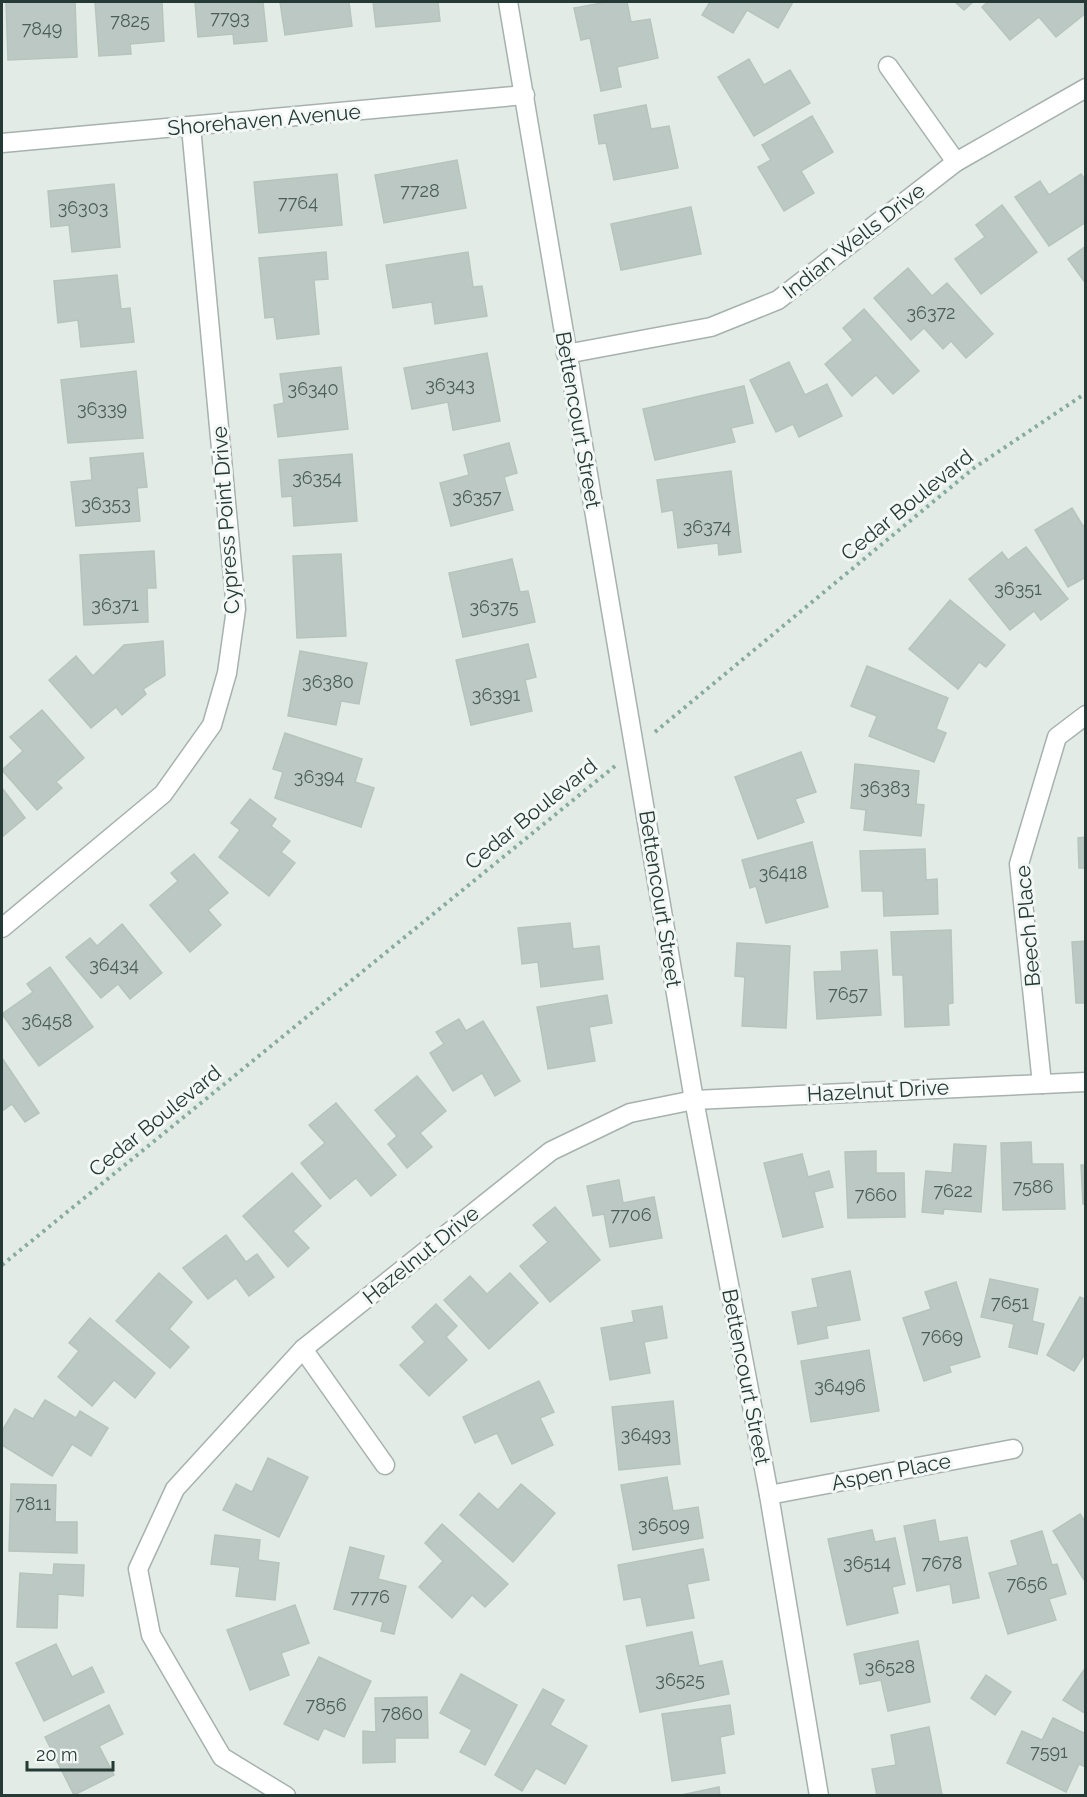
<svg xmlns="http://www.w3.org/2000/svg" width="1087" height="1797" viewBox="0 0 1087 1797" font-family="Raleway,sans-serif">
	<rect width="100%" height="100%" fill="#e3ebe7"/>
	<g fill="#bcc8c3" stroke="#b6c4be" stroke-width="1.5">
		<path d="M6,2H75L77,57L8,60Z"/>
		<path d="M95,2H162L164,41L130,44L131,54L99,56Z"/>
		<path d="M195,2H263L267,41L234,44L233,34L198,37Z"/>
		<path d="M280,2H349L352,26L285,35Z"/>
		<path d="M373,2H438L440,21L376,27Z"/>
		<path d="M607,2H627L631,22L650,19L658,58L617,67L621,87L601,91L590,38L581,40L574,8Z"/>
		<path d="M710,2H793L778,28L747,10L733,33L702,15Z"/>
		<path d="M955,2H973L964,10Z"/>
		<path d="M988,2H1086V13L1056,37L1039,17L1010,40L982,7Z"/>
		<path d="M749,59L764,85L790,70L810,103L754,136L718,77Z"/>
		<path d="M646,105L651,129L669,126L678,168L614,180L606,143L599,144L594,115Z"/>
		<path d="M812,116L833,152L801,171L814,193L784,211L758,167L771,160L762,145Z"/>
		<path d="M457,160L466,208L384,223L375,175Z"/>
		<path d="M337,174L342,225L259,233L254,182Z"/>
		<path d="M1081,174L1086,181V222L1049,246L1015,197L1040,181L1049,195Z"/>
		<path d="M114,184L120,247L72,252L69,225L51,227L48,191Z"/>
		<path d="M1002,205L1037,252L981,294L955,259L985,237L976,225Z"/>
		<path d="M691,207L701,254L621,270L611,224Z"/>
		<path d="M1086,246V284L1068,259Z"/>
		<path d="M326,252L328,279L314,280L319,334L277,339L274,317L265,318L259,258Z"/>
		<path d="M468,252L473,287L482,286L487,316L435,324L432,302L393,308L386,265Z"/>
		<path d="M908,268L932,296L947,283L993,334L966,358L951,341L943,349L924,328L911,340L874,298Z"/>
		<path d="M117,275L121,309L130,308L134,342L81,347L78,320L58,323L54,281Z"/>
		<path d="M864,309L919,371L893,394L876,375L852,396L825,364L853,340L843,328Z"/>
		<path d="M487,353L500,421L453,430L448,402L412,409L404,368Z"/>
		<path d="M789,362L805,395L827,384L842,416L799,437L793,424L776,432L750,380Z"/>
		<path d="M341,367L348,429L278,437L274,405L284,403L280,374Z"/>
		<path d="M136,371L143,438L68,443L61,380Z"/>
		<path d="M744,386L753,423L731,428L735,442L655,460L643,409Z"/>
		<path d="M509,443L517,473L504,477L513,510L451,526L440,483L469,475L464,455Z"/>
		<path d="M143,453L147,487L137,488L140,521L76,526L71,482L92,480L90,458Z"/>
		<path d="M352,454L357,521L294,526L292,496L282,497L279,460Z"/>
		<path d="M731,471L741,552L719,555L718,543L678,548L673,510L662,512L657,480Z"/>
		<path d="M1072,508L1083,526L1086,525V577L1068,587L1035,530Z"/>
		<path d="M1026,547L1068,599L1041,620L1034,611L1010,630L969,579L1002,552L1008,560Z"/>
		<path d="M154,551L156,588H147L148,622L84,625L80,555Z"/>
		<path d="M341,554L346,636L297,638L293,556Z"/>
		<path d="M512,559L520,592L528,591L535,622L463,637L449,573Z"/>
		<path d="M950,600L1005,645L986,667L979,662L958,689L909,649Z"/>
		<path d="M163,641L165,675L143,689L146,694L122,715L116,707L91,728L49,680L76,656L93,676L124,645Z"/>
		<path d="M528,644L536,677L525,680L532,711L471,725L456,660Z"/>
		<path d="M300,651L367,663L359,704L341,701L336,725L288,716Z"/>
		<path d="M867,666L948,698L936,729L946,733L934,762L869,736L877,716L851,706Z"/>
		<path d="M42,710L84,758L56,782L62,788L37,810L2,770L23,751L10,737Z"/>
		<path d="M285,733L362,759L355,782L374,788L361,827L275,798L283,772L273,769Z"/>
		<path d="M801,752L816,792L795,799L804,822L758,839L735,777Z"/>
		<path d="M855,764L919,771L916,804L924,805L921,836L864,830L866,810L851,808Z"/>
		<path d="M2,788L25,818L2,837Z"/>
		<path d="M250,799L276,819L271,826L290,841L281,852L295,863L269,896L219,857L240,830L231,823Z"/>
		<path d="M1086,837V868H1079L1078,838Z"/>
		<path d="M812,842L828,907L766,923L756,886L750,888L742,860Z"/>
		<path d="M925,849L926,880L937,879L938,914L884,916L883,891H862L860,851Z"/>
		<path d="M194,854L228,893L208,910L221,925L190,952L150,905L178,881L171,873Z"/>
		<path d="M570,923L573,949L599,946L603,979L541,987L538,962L522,964L518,928Z"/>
		<path d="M122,924L162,973L130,999L118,984L101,998L66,957L90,938L97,946Z"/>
		<path d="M951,930L953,1003L948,1004L949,1025L905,1027L903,975H893L891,932Z"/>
		<path d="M1086,941V1003H1076L1072,942Z"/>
		<path d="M737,943L790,946L786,1028L742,1026L745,977L735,976Z"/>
		<path d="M877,950L881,1015L817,1019L814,972L842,971L841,952Z"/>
		<path d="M50,967L93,1027L39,1066L2,1014L33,992L27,984Z"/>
		<path d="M607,995L612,1023L589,1027L595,1061L548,1069L537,1007Z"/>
		<path d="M459,1019L466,1031L483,1021L520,1081L495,1096L482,1073L453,1091L430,1053L444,1044L436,1032Z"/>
		<path d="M2,1058L39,1113L25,1122L12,1104L2,1111Z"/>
		<path d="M417,1076L446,1111L420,1133L432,1147L407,1168L388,1144L397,1136L375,1110Z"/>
		<path d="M336,1103L396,1175L371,1196L356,1178L330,1199L301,1163L325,1143L309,1125Z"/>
		<path d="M1031,1142L1032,1164H1063L1065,1209L1003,1210L1001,1143Z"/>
		<path d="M954,1144L986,1146L981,1212L944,1209L943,1214L922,1212L926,1171L952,1173Z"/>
		<path d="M876,1151V1173H904L905,1217L848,1218L845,1152Z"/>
		<path d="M802,1154L808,1177L829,1171L833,1187L814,1192L823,1227L783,1237L764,1163Z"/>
		<path d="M1081,1165H1086V1204H1083Z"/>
		<path d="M292,1173L321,1206L293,1231L309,1248L288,1267L243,1216Z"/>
		<path d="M619,1180L623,1203L654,1197L662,1238L610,1247L604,1214L593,1216L587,1186Z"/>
		<path d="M555,1207L600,1260L550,1302L520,1266L548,1242L533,1225Z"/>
		<path d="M226,1235L246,1262L257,1254L274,1277L249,1296L236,1278L208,1299L183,1268Z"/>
		<path d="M850,1271L860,1320L826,1326L828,1338L798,1344L792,1312L818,1307L812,1279Z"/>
		<path d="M159,1273L192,1302L169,1329L189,1347L170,1368L116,1321Z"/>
		<path d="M510,1273L538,1303L489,1349L444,1300L470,1276L487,1294Z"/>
		<path d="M990,1279L1038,1289L1032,1321L1044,1324L1037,1354L1009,1347L1014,1324L981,1317Z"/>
		<path d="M956,1282L980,1357L949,1366L951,1372L924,1381L903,1318L931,1309L925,1292Z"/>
		<path d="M1080,1297L1086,1300V1352L1074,1371L1047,1355Z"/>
		<path d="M436,1304L457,1326L446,1337L467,1360L429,1396L400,1365L425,1342L412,1327Z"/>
		<path d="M662,1306L667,1338L644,1342L650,1373L610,1380L601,1328L634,1322L632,1311Z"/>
		<path d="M90,1318L155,1373L135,1398L114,1380L92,1406L58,1377L79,1351L69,1343Z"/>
		<path d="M869,1350L879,1411L811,1422L801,1361Z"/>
		<path d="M539,1381L554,1412L540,1418L553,1445L512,1464L497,1433L475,1443L463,1417Z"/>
		<path d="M45,1400L76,1418L80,1411L108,1428L91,1456L72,1444L52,1476L2,1445V1431L15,1409L33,1419Z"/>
		<path d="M673,1401L680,1464L619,1470L612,1407Z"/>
		<path d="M268,1458L308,1477L279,1537L223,1510L236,1484L252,1492Z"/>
		<path d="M667,1477L673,1511L698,1507L703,1538L633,1550L621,1485Z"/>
		<path d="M11,1484L56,1485L55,1522H77V1553L9,1551Z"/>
		<path d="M521,1484L555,1513L513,1562L460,1515L479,1493L498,1510Z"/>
		<path d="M1080,1514L1086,1523V1583L1053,1531Z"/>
		<path d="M935,1520L939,1542L967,1537L979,1598L953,1603L950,1584L917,1591L904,1526Z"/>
		<path d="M442,1524L508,1584L485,1607L472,1595L452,1618L419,1587L443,1561L425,1543Z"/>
		<path d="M872,1530L875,1542L895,1538L905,1584L892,1587L898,1613L847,1625L828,1539Z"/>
		<path d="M1042,1531L1052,1565L1057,1564L1066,1594L1049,1599L1056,1620L1008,1634L989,1573L1018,1565L1011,1541Z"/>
		<path d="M215,1535L260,1540L258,1560L279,1563L275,1600L236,1596L240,1567L211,1564Z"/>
		<path d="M350,1547L384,1556L378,1579L406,1586L394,1634L381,1631L383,1622L334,1609Z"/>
		<path d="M703,1549L709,1580L687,1584L694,1618L647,1626L641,1597L624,1600L618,1565Z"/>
		<path d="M54,1564L84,1565L83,1596L58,1594L57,1628L17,1627L20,1573L53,1575Z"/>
		<path d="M295,1605L309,1643L281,1653L289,1675L250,1690L227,1630Z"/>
		<path d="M692,1632L699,1666L722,1661L729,1694L640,1712L626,1646Z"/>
		<path d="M918,1641L930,1702L888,1711L881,1680L860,1684L854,1654Z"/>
		<path d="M56,1644L72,1677L92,1667L104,1692L44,1721L16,1663Z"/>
		<path d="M319,1657L371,1681L344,1737L324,1728L318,1740L284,1724Z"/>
		<path d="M1086,1667V1714L1063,1700Z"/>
		<path d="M461,1674L517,1705L485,1765L460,1752L472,1730L440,1713Z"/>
		<path d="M986,1675L1011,1692L995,1715L971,1698Z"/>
		<path d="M543,1689L564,1700L550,1725L587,1746L565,1784L536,1768L522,1791L495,1775Z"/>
		<path d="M427,1697L428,1738H395V1762L363,1763V1731L376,1732L375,1698Z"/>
		<path d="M109,1705L123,1734L99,1746L114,1775L74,1795L45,1737Z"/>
		<path d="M730,1705L734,1734L720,1737L725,1773L672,1781L662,1714Z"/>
		<path d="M1053,1718L1086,1734V1767L1079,1764L1066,1792L1007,1763L1022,1731L1042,1740Z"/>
		<path d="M929,1727L942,1795L877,1796L872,1769L896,1765L891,1735Z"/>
		<path d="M719,1787L720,1796H677Z"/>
	</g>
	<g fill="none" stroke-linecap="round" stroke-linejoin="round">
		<defs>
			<g id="minor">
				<path d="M508,2L694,1100L769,1495L819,1796"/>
				<path d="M888,66L956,162"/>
				<path d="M2,143L525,95"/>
				<path d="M566,354L711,327L778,300L956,162L1086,88"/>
				<path d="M2,928L163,794L212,725L227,673L236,609L191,127"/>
				<path d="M1042,1084L1019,864L1057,737L1086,715"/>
				<path d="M303,1349L385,1465"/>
				<path d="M769,1495L1013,1449"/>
				<path d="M286,1796L222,1757L151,1635L138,1569L175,1489L303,1349L551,1151L630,1113L694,1100L1086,1082"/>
			</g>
		</defs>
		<use href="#minor" stroke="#a6b2ae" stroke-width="21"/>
		<g stroke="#87aba0" stroke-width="4" stroke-dasharray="3 4.5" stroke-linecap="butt">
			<path d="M655,732L974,468L1086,393"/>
			<path d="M2,1265L615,766"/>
		</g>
		<use href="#minor" stroke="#fff" stroke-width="18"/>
	</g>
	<g text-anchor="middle" stroke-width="6" stroke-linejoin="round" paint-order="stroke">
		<g font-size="18" fill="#4b5e58">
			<text x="230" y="24">7793</text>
			<text x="130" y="27">7825</text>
			<text x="42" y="35">7849</text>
			<text x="420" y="197">7728</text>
			<text x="298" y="209">7764</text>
			<text x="83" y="214">36303</text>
			<text x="931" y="319">36372</text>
			<text x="450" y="391">36343</text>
			<text x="313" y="395">36340</text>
			<text x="102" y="415">36339</text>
			<text x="317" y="484">36354</text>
			<text x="477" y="503">36357</text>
			<text x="106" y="510">36353</text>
			<text x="707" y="533">36374</text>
			<text x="1018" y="595">36351</text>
			<text x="115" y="611">36371</text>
			<text x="494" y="613">36375</text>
			<text x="328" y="688">36380</text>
			<text x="496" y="701">36391</text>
			<text x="319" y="783">36394</text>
			<text x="885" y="794">36383</text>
			<text x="783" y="879">36418</text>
			<text x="114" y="971">36434</text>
			<text x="848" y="1000">7657</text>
			<text x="47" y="1027">36458</text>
			<text x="1033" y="1193">7586</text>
			<text x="953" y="1197">7622</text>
			<text x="876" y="1201">7660</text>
			<text x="631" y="1221">7706</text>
			<text x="1010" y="1309">7651</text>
			<text x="942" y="1343">7669</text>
			<text x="840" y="1392">36496</text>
			<text x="646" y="1441">36493</text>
			<text x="33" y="1510">7811</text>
			<text x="664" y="1531">36509</text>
			<text x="867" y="1569">36514</text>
			<text x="942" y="1569">7678</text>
			<text x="1027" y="1590">7656</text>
			<text x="370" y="1603">7776</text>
			<text x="890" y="1673">36528</text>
			<text x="680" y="1686">36525</text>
			<text x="326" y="1711">7856</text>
			<text x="402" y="1720">7860</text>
			<text x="1049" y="1758">7591</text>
		</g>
		<g font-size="21" fill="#253a35" stroke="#f3f8f6">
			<text transform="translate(264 120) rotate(-5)" y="7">Shorehaven Avenue</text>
			<text transform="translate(854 241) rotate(-38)" y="7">Indian Wells Drive</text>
			<text transform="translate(578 420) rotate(80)" y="7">Bettencourt Street</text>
			<text transform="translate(907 505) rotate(-39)" y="7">Cedar Boulevard</text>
			<text transform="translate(226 520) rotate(-94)" y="7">Cypress Point Drive</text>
			<text transform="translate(531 814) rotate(-39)" y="7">Cedar Boulevard</text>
			<text transform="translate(660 899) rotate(81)" y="7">Bettencourt Street</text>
			<text transform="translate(1028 926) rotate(-95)" y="7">Beech Place</text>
			<text transform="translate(878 1091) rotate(-3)" y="7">Hazelnut Drive</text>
			<text transform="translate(155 1121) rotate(-39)" y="7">Cedar Boulevard</text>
			<text transform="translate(421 1255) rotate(-39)" y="7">Hazelnut Drive</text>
			<text transform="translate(746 1377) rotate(79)" y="7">Bettencourt Street</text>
			<text transform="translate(891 1472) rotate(-11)" y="7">Aspen Place</text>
		</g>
	</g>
	<rect width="1087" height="1797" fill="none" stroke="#253a35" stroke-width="6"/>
	<path d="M27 1761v9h86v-9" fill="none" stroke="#253a35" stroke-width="3"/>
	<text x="36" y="1761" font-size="18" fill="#253a35" stroke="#f3f8f6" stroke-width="4.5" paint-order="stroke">20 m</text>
</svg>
